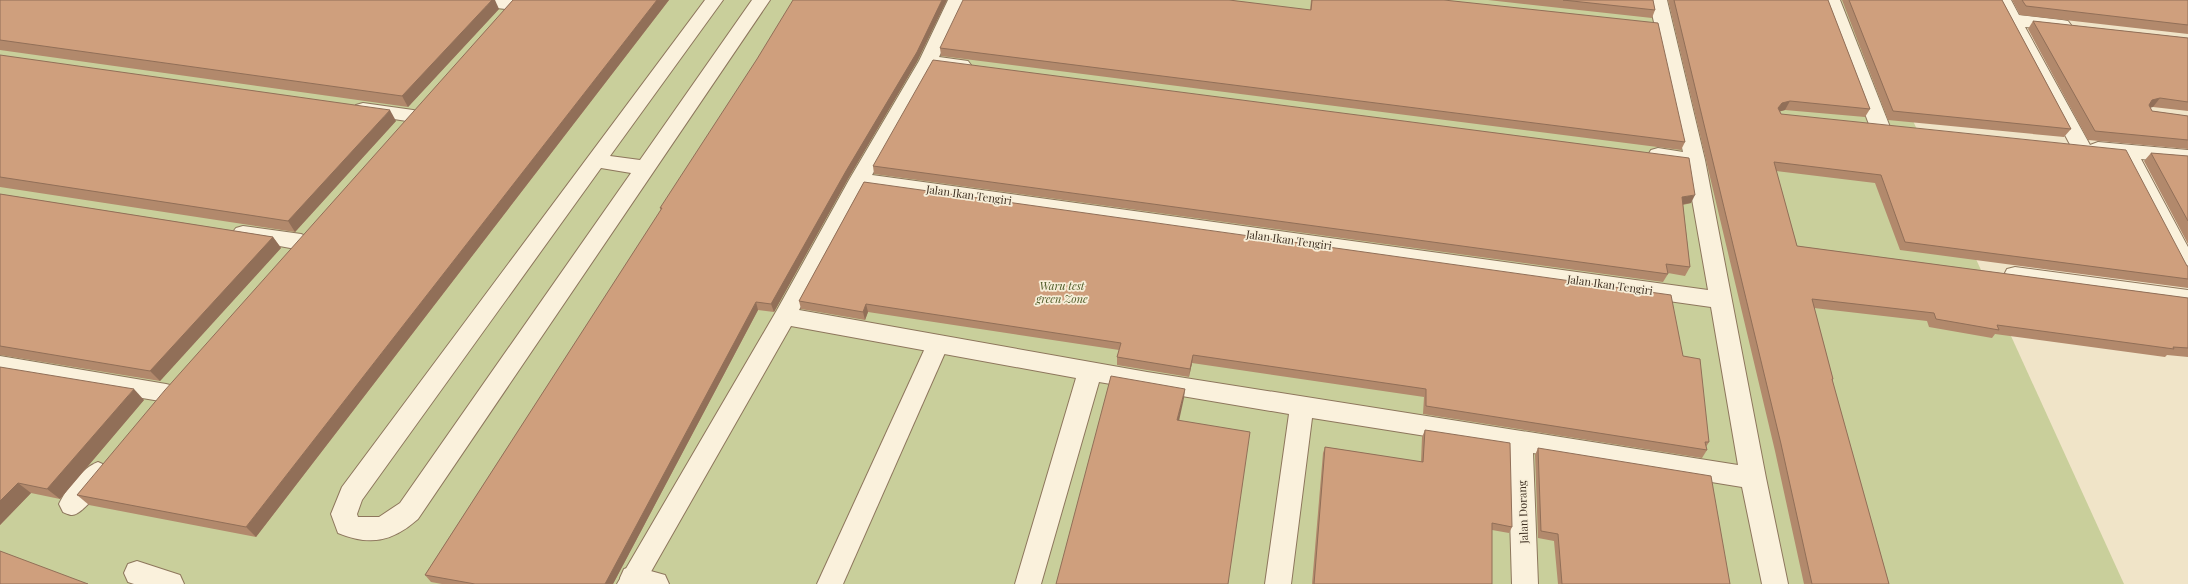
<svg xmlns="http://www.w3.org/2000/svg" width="2188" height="584" viewBox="0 0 2188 584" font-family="'Playfair Display',serif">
	<rect width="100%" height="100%" fill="#f0e4c8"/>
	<path fill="#c9cf9b" d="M0,0H1858L2124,584H27L0,576Z"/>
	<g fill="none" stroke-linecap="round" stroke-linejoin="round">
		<defs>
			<g id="lane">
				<path d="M937,337L945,340L948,346L843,584H817L926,346L929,340Z"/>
				<path d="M137,561L180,575L184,584H134L128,582L124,573L128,564Z"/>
				<path d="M633,566L665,575L669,584H622L620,578L624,569Z"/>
			</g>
			<g id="street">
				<path d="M473,0H520L524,4L521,8C508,11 489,7 476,4Z"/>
				<path d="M705,0H723L610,156L640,160L752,0H770L418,519C392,542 370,546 338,533L331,514L342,487ZM601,168L631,173L400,503L379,517H358L357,514L362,500Z"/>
				<path d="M948,0H966L939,57L968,61L971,65L968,69L962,71L934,67L872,175L1708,290L1686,165L1651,160L1648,155L1651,150L1658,148L1683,152L1649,0H1667L1705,160L1766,478L1788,584H1762L1742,487L1533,453L1538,584H1512L1508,449L1312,418L1291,584H1265L1289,414L1099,382L1041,584H1015L1076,378L791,326L644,584H617L777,310L849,180L919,61ZM865,188L1711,307L1738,465L1147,372L799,310Z"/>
				<path d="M1822,0H1840L1890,127L1887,131L1880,133L1873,131L1870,127Z"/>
				<path d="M1993,0H2011L2019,15L2062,20L2068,21L2071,25L2068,29L2062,30L2025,27L2090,145L2098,142L2188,150V164L2141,159L2188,247V275L2180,273L2120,157L2091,153L2089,150L2081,153L2074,152Z"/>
				<path d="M363,103L413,110L420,112L423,116L420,120L413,122L356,113L354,109L356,105Z"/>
				<path d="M243,226L301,234L308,237L312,242L308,247L301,250L236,238L232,233L236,228Z"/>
				<path d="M2015,267L2188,290V306L2007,281L2004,275L2007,269Z"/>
				<path d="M0,356L166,384L174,386L178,393L174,400L166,402L0,374Z"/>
				<path d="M98,462L107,466L111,473C106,483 83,515 72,515C70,515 65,513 63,512L59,504C66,489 82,468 98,462Z"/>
			</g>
		</defs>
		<use href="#lane" stroke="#8d765c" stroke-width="2"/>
		<use href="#street" stroke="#8d765c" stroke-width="2"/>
		<use href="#lane" fill="#faf1dc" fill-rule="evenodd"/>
		<use href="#street" fill="#faf1dc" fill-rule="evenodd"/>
	</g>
	<g fill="#b2896c">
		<path d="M0,0L499,9L408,107L0,50Z"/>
		<path d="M513,0H669L256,537L89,505L77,495Z"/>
		<path d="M1311,0H1444L1685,142L1681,150L941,56L940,48L1310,10Z"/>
		<path d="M1488,0H1653L1655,10L1652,18Z"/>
		<path d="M1668,0H1828L1870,109L1865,117L1785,110L1780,111L1781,114L2188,266V288L1900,250L1875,183L1776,171L1797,246L2188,298V357L2167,355L2165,357L1995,334L1992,338L1929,327L1927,321L1814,308L1833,379L1832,381L1889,584H1804L1775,451Z"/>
		<path d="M1842,0H2002L2071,129L2064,137L1888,120Z"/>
		<path d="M2012,0H2188V34L2020,15Z"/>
		<path d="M2033,21L2188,38V111L2153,107H2150L2152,111L2188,116V149L2088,140L2028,29Z"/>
		<path d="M0,55L396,121L295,232L0,187Z"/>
		<path d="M918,60L848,179L774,312L758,310L613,584H442L431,582L425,575L661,210L660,208Z"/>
		<path d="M2151,153L2188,156V244L2144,161Z"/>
		<path d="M873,166L1691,203L1683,205L1690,267L1685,276L1668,273V274L1663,282L874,174Z"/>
		<path d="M864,182L1683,356L1709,442L1706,447L1707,450L1702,458L1423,414L1424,397L1192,363L1189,377L1117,365V357L1119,350L868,312L865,320L801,309L799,301Z"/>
		<path d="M0,194L273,237L281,248L160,381L0,355Z"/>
		<path d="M0,367L144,400L60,499L31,493L0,525Z"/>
		<path d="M1425,430L1512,527L1509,533L1492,530V584H1312L1323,453L1325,447L1421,462L1422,437Z"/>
		<path d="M1538,448L1730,584H1558L1554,541L1538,538L1535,455Z"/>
	</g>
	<g fill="#916f58">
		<path d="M492,0H495L499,9L408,107L402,96Z"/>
		<path d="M657,0H669L256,537L246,527Z"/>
		<path d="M942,0H947L918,60L848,179L774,312L771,304Z"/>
		<path d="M2160,98L2153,107L2146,109L2152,100Z"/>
		<path d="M1790,101L1785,110L1778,112V108L1782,103Z"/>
		<path d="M390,110L396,121L295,232L288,221Z"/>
		<path d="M1695,195L1691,203L1678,205L1682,197Z"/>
		<path d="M273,237L281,248L160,381L150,371Z"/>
		<path d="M756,302L758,310L613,584H605Z"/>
		<path d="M866,304L868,312L865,320L863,312Z"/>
		<path d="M1193,355L1192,363L1189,377L1190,369Z"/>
		<path d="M134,389L144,400L60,499L47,489Z"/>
		<path d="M1185,389L1184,398L1177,430V420Z"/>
		<path d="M18,483L31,493L0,525V501Z"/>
	</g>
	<g fill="#cf9f7d" stroke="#916f58">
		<path d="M0,0H492L402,96L0,40Z"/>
		<path d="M513,0H657L246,527L77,495L165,390Z"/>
		<path d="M793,0H942L917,52L846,171L771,304L756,302L605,584H475L425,575L662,208H660L757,59Z"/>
		<path d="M963,0H1229L1311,10L1312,0H1444L1658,23L1685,142L940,48Z"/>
		<path d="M1563,0H1653L1655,10Z"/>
		<path d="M1674,0H1828L1870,109L1790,101L1782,103L1778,108L1781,114L2126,150L2187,266H2188V279L1905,242L1881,175L1774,162L1797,246L2188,298V348L2173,347L2174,349L1997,325L1999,330L1936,319L1934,313L1812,299L1833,379H1832L1889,584H1812L1781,444Z"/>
		<path d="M1849,0H2002L2071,129L1893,111Z"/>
		<path d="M2022,0H2188V25L2026,6Z"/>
		<path d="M2033,21L2188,38V102L2160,98L2152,100L2149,105L2152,111L2188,116V140L2095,131Z"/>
		<path d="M0,55L390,110L288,221L0,177Z"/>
		<path d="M933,60L1689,158L1695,195L1682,197L1690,267L1666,264L1668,274L873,166Z"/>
		<path d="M2151,153L2188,156V221Z"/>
		<path d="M864,182L1671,295L1683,356L1700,359L1709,442H1705L1707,450L1426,406V389L1193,355L1190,369L1117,357L1121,343L866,304L863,312L799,301Z"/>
		<path d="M0,194L273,237L150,371L0,346Z"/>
		<path d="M0,367L134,389L47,489L18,483L0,501Z"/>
		<path d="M1111,376L1185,389L1177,420L1250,432L1228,584H1056Z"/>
		<path d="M1425,430L1510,443L1512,527L1492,523V584H1314L1325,447L1423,462Z"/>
		<path d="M1538,448L1711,476L1730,584H1562L1558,534L1541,531Z"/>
		<path d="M0,551L88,584H0Z"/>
	</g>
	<g text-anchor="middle" stroke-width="3.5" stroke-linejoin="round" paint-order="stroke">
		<g font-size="11" fill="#3d2e20" stroke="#f7eed8">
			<text transform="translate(969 195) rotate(8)" y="4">Jalan Ikan Tengiri</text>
			<text transform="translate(1289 240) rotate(8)" y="4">Jalan Ikan Tengiri</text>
			<text transform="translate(1610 285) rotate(8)" y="4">Jalan Ikan Tengiri</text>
			<text transform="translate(1523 512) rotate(-92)" y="4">Jalan Dorang</text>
		</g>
		<g font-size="11" font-style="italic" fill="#4d5a26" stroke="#f7eed8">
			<text x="1062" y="290">Waru test<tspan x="1062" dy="13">green Zone</tspan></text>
		</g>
	</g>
</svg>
